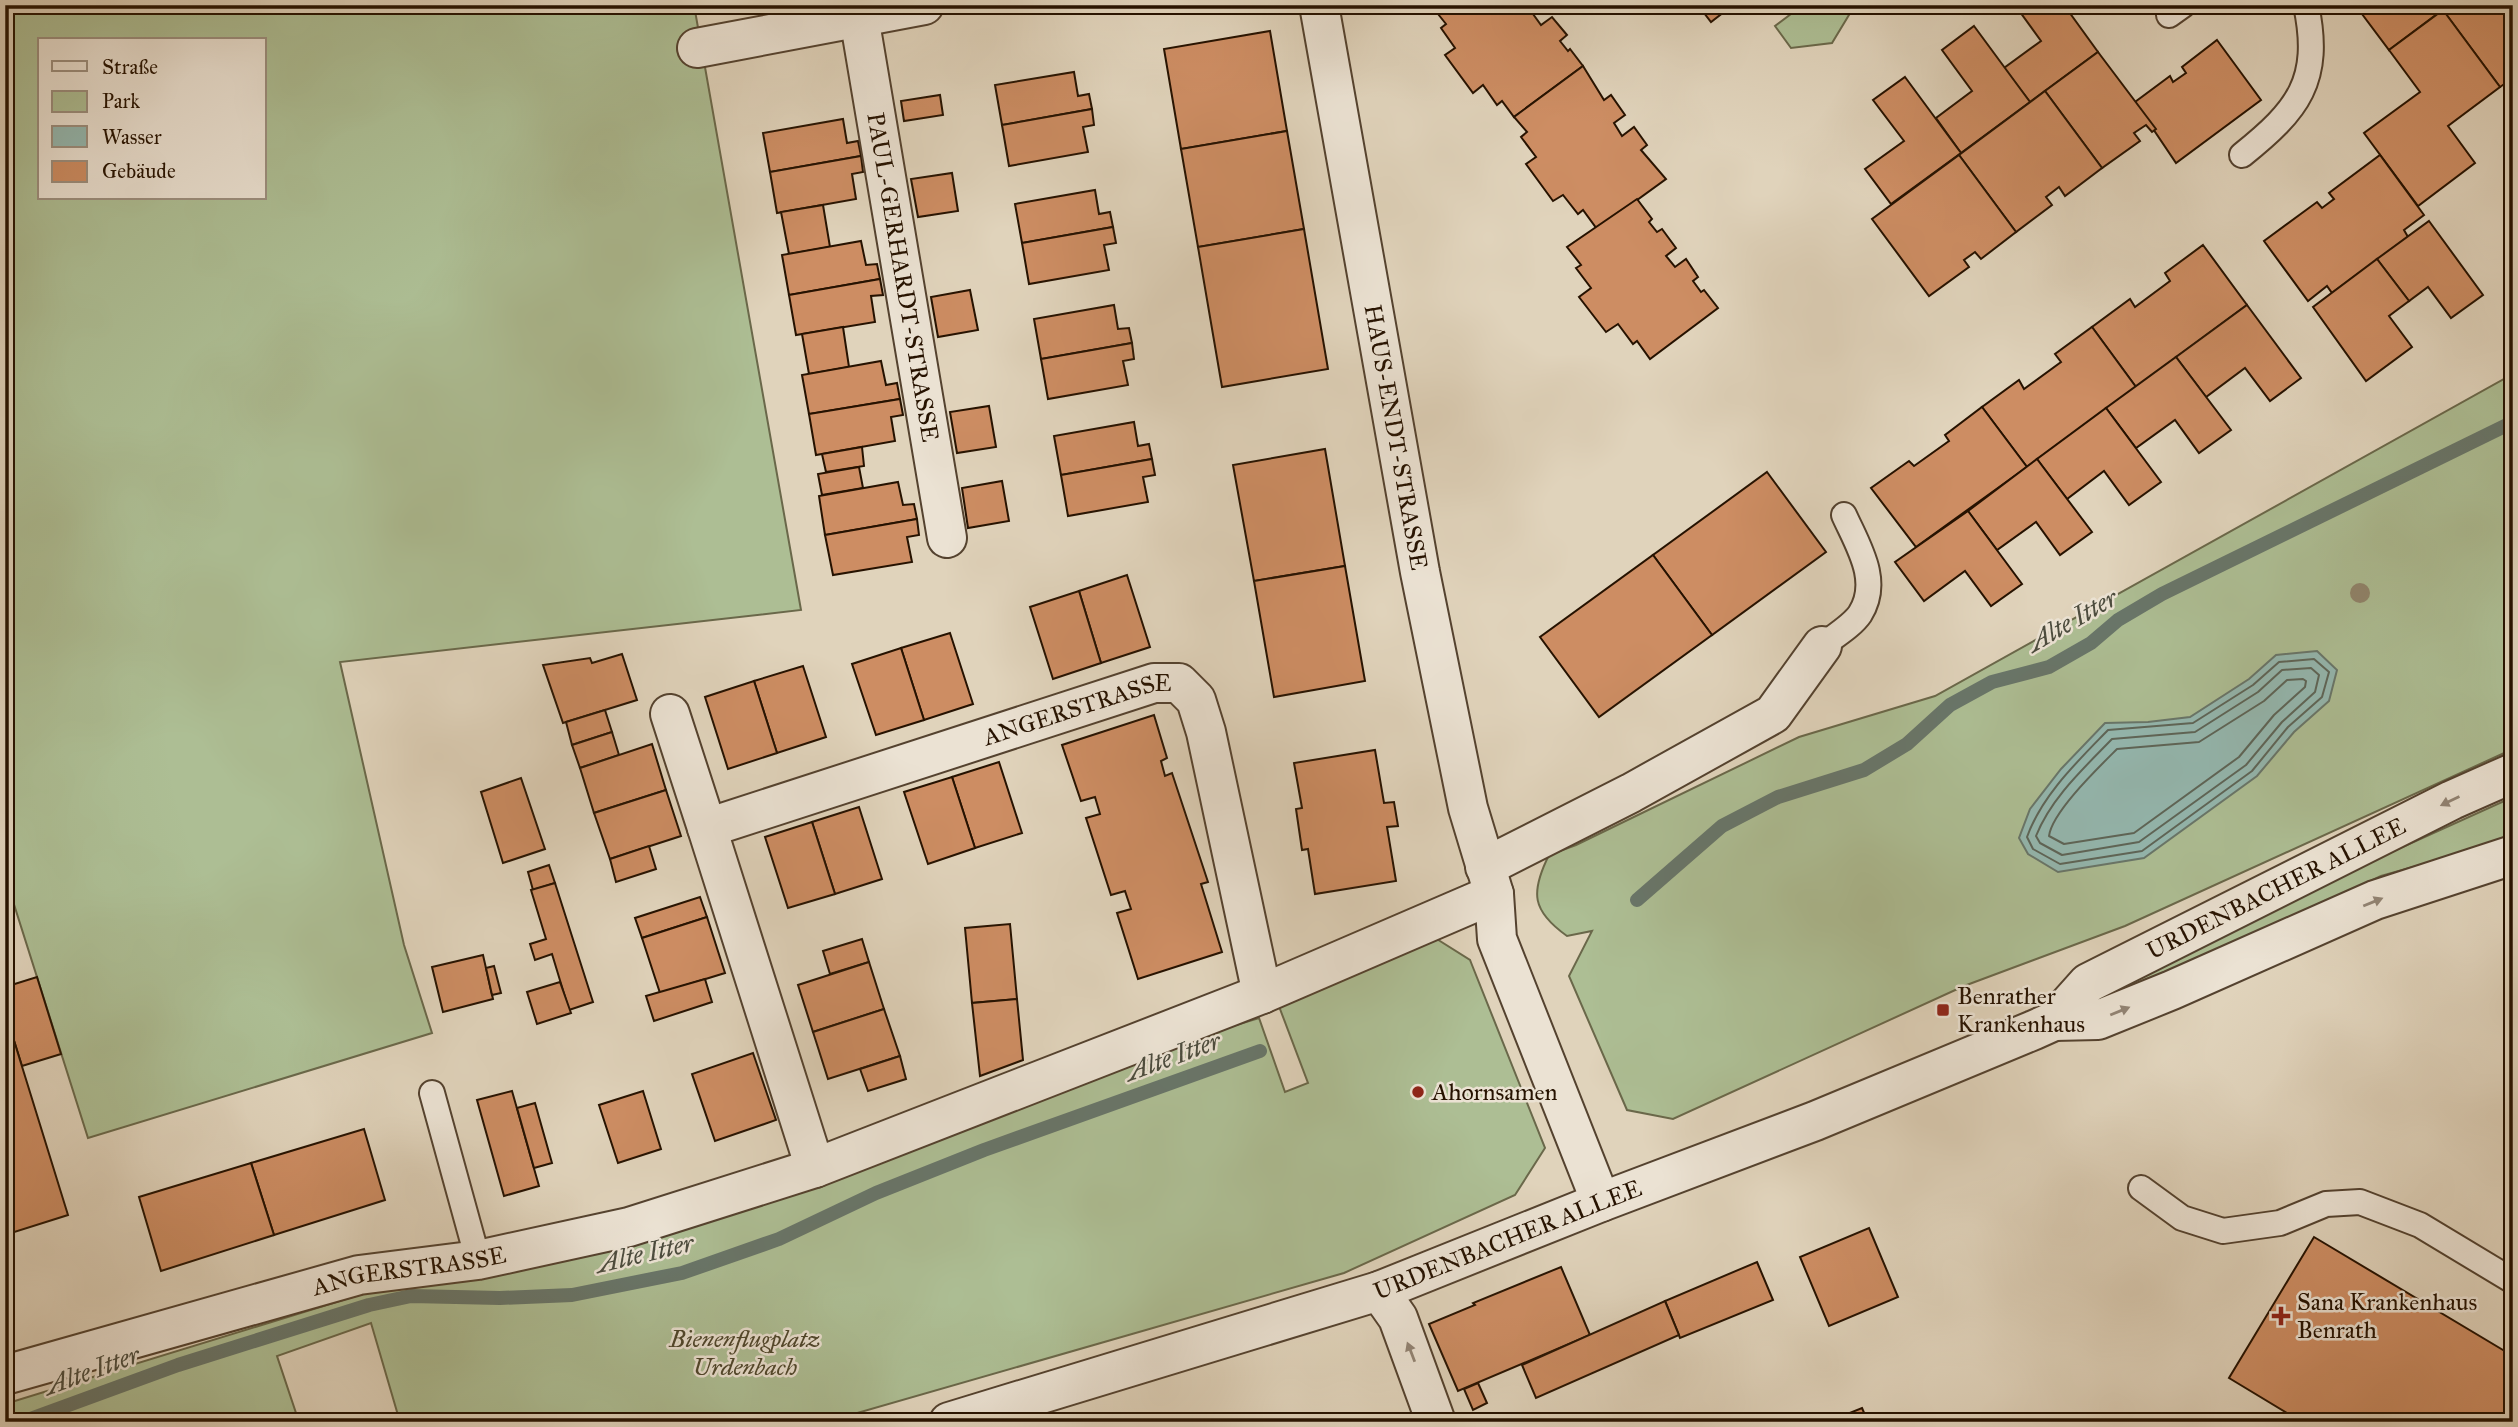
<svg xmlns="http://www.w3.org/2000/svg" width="2518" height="1427" viewBox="0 0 2518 1427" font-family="'IM FELL Great Primer',serif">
	<rect width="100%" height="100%" fill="#e0d3bb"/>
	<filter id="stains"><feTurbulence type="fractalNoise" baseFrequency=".00286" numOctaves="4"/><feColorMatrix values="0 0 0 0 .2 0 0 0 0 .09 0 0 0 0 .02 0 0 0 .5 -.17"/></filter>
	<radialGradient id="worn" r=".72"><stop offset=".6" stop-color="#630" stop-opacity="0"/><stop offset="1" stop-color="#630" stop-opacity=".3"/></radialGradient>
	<g fill="#adbe94" stroke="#6a684a" stroke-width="2" fill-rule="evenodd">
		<path d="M5,5H694L801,610L340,662L404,945L432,1033L88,1138L5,876ZM40,40H264V198H40Z"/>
		<path d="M1803,5H1855L1832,43L1791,48L1775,26Z"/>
		<path d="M2513,374V749L2125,926L1964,986L1673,1119L1627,1110L1569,976L1592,931L1567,936C1532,911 1530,893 1549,855L1576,845L1799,737L1935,696Z"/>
		<path d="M2513,797V839L2381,876L2123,997L2118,982L2325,882Z"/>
		<path d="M1432,936L1470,960L1472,965L1545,1148L1515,1195L1344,1273L826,1422H400L371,1323L277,1356L299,1422H5V1404L1259,1018L1285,1092L1308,1083L1277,1001Z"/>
	</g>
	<path fill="#94b8b0" stroke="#68766a" stroke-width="2" d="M2317,651L2337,670L2329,701L2294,732L2257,776L2144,858L2058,872L2028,854L2019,838L2030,809L2061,769L2105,723L2148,722L2190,717L2249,679L2276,655Z"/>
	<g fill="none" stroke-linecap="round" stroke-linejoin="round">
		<g stroke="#5d6558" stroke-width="2">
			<path d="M2314,659L2329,672L2322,697L2288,727L2252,771L2142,851L2060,864L2033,849L2027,837C2042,795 2077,762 2108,730L2193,723L2253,685L2279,662Z"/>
			<path d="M2311,668L2319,675L2315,692L2282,722L2246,765L2139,842L2062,855L2040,843L2036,836C2051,798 2084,768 2112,739L2195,732L2258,692L2282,670Z"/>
			<path d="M2303,679L2306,681L2305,687L2274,715L2239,757L2134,833L2064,844L2049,836C2052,812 2099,767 2117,749L2199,742L2264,701L2287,680Z"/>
		</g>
		<g stroke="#68766a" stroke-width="14">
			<path d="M1637,900L1722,826L1778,797L1864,770L1907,744L1950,705L1992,682L2049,667L2091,643L2118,620L2162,594L2513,422"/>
			<path d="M22,1422L178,1365L369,1305L411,1296L500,1298L572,1295L682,1273L779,1239L876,1193L984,1150L1260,1051"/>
		</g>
	</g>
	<g fill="#cd8d63" stroke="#261200" stroke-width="2">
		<path d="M1439,5H1544L1533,14L1541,25L1552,17L1567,35L1560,41L1568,51L1570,49L1583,66L1514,117L1502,101L1497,105L1483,85L1473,93L1445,55L1455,48L1441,28L1446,24L1434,9Z"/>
		<path d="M1698,5H1733L1711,22Z"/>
		<path d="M2015,5H2064L2098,52L2030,102L2004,68L2041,41Z"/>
		<path d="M2366,5H2449L2389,50L2359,10Z"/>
		<path d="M2449,5H2513V78L2500,87L2443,10Z"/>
		<path d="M2443,10L2500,87L2448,126L2475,163L2418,206L2364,133L2420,92L2389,50Z"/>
		<path d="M1974,26L2030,102L1961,153L1936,118L1972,91L1942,50Z"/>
		<path d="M1270,31L1287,131L1181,149L1164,49Z"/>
		<path d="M2217,40L2261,100L2176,163L2135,102L2170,76L2173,82L2186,73L2182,67Z"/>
		<path d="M2098,52L2156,129L2152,132L2146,125L2134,133L2140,141L2102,168L2045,91Z"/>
		<path d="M1583,66L1604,100L1611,95L1625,115L1614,123L1622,136L1634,127L1647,145L1641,150L1666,179L1597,229L1583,210L1578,214L1563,195L1553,201L1526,164L1536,157L1521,137L1527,132L1514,117Z"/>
		<path d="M1074,72L1078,96L1089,94L1092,109L1002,125L995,85Z"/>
		<path d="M1905,77L1961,153L1891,204L1865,169L1904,141L1873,100Z"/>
		<path d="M2045,91L2102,168L2065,196L2059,187L2046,197L2052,205L2016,232L1959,155Z"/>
		<path d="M940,95L943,115L904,121L901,101Z"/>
		<path d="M1092,109L1094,125L1083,127L1088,152L1009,166L1002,125Z"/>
		<path d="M843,119L847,143L858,141L861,156L770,172L763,133Z"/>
		<path d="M1287,131L1304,229L1198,247L1181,149Z"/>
		<path d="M1959,155L2016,232L1981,259L1975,252L1964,260L1969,267L1929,296L1872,219Z"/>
		<path d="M2380,155L2424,215L2404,230L2408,237L2332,293L2327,286L2308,301L2264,241L2317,202L2322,208L2334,199L2329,193Z"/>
		<path d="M861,156L863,172L852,174L856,199L777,213L770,172Z"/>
		<path d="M952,173L958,211L918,217L911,179Z"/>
		<path d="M1095,190L1099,214L1110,212L1113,227L1022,243L1015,204Z"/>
		<path d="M1637,199L1652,219L1649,222L1657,232L1662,229L1676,248L1666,256L1675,267L1686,259L1698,277L1693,281L1701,292L1704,290L1718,308L1650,359L1637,341L1633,344L1618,324L1606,332L1579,297L1591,288L1576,268L1581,265L1567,247Z"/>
		<path d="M823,205L830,247L789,254L781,212Z"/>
		<path d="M2429,221L2483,295L2451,318L2428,287L2409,301L2377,259Z"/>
		<path d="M1113,227L1116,243L1104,245L1109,270L1029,284L1022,243Z"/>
		<path d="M1304,229L1328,369L1222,387L1198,247Z"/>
		<path d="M861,241L866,265L877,264L880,279L789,295L782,255Z"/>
		<path d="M2203,245L2247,305L2136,387L2092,327L2130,299L2135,307L2170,281L2165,273Z"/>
		<path d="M2377,259L2409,301L2389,316L2412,347L2366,381L2313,307Z"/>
		<path d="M880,279L883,295L871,296L875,322L796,335L789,295Z"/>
		<path d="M970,290L978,330L938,337L931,297Z"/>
		<path d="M1114,305L1118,329L1129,328L1132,343L1041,359L1034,319Z"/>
		<path d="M2247,305L2301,378L2270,401L2245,368L2206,397L2176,357Z"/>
		<path d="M843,327L849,367L809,374L802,334Z"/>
		<path d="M2092,327L2136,387L2027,467L1982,407L2019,380L2024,389L2061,362L2055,354Z"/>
		<path d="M1132,343L1134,359L1123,361L1128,385L1048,399L1041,359Z"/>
		<path d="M2176,357L2231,430L2199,453L2175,420L2136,448L2106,408Z"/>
		<path d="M881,361L886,385L897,383L900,399L809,414L802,375Z"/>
		<path d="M900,399L903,415L891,417L895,441L816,455L809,414Z"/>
		<path d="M989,406L996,447L957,453L950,412Z"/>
		<path d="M1982,407L2027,467L1916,547L1871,488L1909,461L1914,466L1949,441L1945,435Z"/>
		<path d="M2106,408L2161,482L2129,505L2104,471L2067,499L2037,459Z"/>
		<path d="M1134,422L1138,446L1149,444L1152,459L1061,475L1054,436Z"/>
		<path d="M862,447L864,466L826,472L822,454Z"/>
		<path d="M1325,449L1345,566L1254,581L1233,465Z"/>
		<path d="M1152,459L1155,475L1143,477L1148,502L1068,516L1061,475Z"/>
		<path d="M2037,459L2092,532L2060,555L2036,522L1997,550L1968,511Z"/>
		<path d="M859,467L863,488L822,495L818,474Z"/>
		<path d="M1767,472L1826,552L1712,635L1653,555Z"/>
		<path d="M1002,481L1009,521L968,528L962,488Z"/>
		<path d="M898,482L903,505L914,504L917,519L825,535L819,496Z"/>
		<path d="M1968,511L2022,584L1991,606L1965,571L1924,601L1895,562Z"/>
		<path d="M917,519L919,535L907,537L912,562L833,575L825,535Z"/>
		<path d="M1653,555L1712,635L1599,717L1540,637Z"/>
		<path d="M1345,566L1365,681L1274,697L1254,581Z"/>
		<path d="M1127,575L1150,647L1101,663L1079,591Z"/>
		<path d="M1079,591L1101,663L1053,679L1030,607Z"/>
		<path d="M950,633L973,704L924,720L901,648Z"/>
		<path d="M901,648L924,720L876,735L852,664Z"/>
		<path d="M622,654L637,700L563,723L543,665L590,658L592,663Z"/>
		<path d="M803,666L826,737L777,753L754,681Z"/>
		<path d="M754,681L777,753L728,769L705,697Z"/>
		<path d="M605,710L612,732L572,745L566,722Z"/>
		<path d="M1154,715L1167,758L1161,761L1165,776L1172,773L1208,882L1201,884L1222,952L1138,979L1117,913L1131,909L1125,891L1111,895L1086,818L1100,814L1095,797L1081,801L1062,745Z"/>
		<path d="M612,732L619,755L580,768L572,745Z"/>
		<path d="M652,744L666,790L594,813L580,768Z"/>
		<path d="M1375,750L1384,803L1394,802L1398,826L1387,827L1396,881L1315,894L1308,849L1302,850L1296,809L1302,808L1294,763Z"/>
		<path d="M999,762L1022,833L975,848L952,777Z"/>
		<path d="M952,777L975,848L928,864L904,792Z"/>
		<path d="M521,778L545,849L503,863L481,792Z"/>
		<path d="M666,790L681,836L610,859L594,813Z"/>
		<path d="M859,807L882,879L835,894L812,822Z"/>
		<path d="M812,822L835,894L788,908L765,837Z"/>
		<path d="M649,846L656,869L616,882L610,859Z"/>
		<path d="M549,865L555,883L533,890L528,872Z"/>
		<path d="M555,883L593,1002L569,1010L552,954L535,960L530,944L546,939L531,890Z"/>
		<path d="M700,897L707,917L642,938L635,918Z"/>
		<path d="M707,917L725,973L660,993L642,938Z"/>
		<path d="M1010,924L1017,999L972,1003L965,928Z"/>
		<path d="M862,939L869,962L830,974L823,951Z"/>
		<path d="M483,955L493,999L443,1012L432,967Z"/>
		<path d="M869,962L884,1009L813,1032L798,985Z"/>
		<path d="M494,966L501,993L492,995L486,968Z"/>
		<path d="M37,977L61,1054L22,1066L5,1012V987Z"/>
		<path d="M705,979L712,1002L654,1021L646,996Z"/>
		<path d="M560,982L571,1013L537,1024L527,992Z"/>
		<path d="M1017,999L1023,1060L980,1076L972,1003Z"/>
		<path d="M884,1009L900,1056L828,1079L813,1032Z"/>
		<path d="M7,1018L68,1215L5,1235V1019Z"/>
		<path d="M753,1053L776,1120L715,1141L692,1074Z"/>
		<path d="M900,1056L906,1079L868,1091L860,1069Z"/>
		<path d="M512,1091L539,1186L504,1196L477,1100Z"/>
		<path d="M643,1091L661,1149L618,1163L599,1105Z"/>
		<path d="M535,1103L552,1163L534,1168L517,1108Z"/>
		<path d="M364,1129L385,1200L274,1235L251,1163Z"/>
		<path d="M251,1163L274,1235L161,1271L139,1197Z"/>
		<path d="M1869,1228L1898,1297L1829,1326L1800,1257Z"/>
		<path d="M2314,1237L2513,1356V1422H2302L2229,1378Z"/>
		<path d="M1757,1262L1773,1300L1680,1338L1665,1301Z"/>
		<path d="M1561,1267L1590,1335L1458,1391L1429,1324L1475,1305L1473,1303Z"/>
		<path d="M1665,1301L1679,1335L1536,1398L1522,1365Z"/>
		<path d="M1478,1383L1487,1403L1473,1410L1464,1389Z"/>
		<path d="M1862,1408L1868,1422H1845L1842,1416Z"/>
	</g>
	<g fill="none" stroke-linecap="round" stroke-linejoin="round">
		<defs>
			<g id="service">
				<path d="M2169,15L2183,5"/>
				<path d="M2242,155C2298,110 2322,81 2306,5"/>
				<path d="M1822,646C1833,637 1852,626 1860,614C1881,581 1858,546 1844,515"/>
				<path d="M432,1093L478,1260"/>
				<path d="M2141,1188L2182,1218L2223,1231L2280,1223L2326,1204L2360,1202L2420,1225L2513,1281"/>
			</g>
			<g id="minor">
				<path id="s1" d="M857,5L947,538"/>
				<path id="s2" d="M1319,5L1420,572L1468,808L1494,894L1497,939L1601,1202"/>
				<path d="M697,48L924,5"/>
				<path d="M670,714L707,828"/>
				<path d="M1485,867L1631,793L1773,714L1822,646"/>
				<path d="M2054,1021L2098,1020L2172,990L2375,900L2513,855"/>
				<path id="s3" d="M815,1168L707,828L1154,683H1179L1196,700L1206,732L1262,994"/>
				<path d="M1379,1291L1398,1318L1436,1422"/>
				<path id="s4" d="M5,1375L359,1275L478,1260L629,1227L815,1168L1262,994L1494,894"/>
				<path id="s5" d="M949,1422L1379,1291L1601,1202L1815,1121L2034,1030L2054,1021L2088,983L2452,800L2513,773"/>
			</g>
		</defs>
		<use href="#service" stroke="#54422f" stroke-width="28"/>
		<use href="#minor" stroke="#54422f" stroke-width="42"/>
		<use href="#service" stroke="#ebe2d3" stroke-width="24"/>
		<use href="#minor" stroke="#ebe2d3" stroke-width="38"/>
	</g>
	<circle fill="#90856c" cx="2360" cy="593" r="10"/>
	<defs><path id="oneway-solid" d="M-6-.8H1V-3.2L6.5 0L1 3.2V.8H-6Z" transform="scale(1.75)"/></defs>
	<g fill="#928474">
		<use href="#oneway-solid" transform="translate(2450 801) rotate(154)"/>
		<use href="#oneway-solid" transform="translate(2373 902) rotate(-22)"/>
		<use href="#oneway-solid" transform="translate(2120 1011) rotate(-22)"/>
		<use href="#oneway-solid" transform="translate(1411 1352) rotate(-111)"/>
	</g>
	<g fill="#8f2418" stroke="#ebe2d3" stroke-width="2.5">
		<rect x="1936" y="1003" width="14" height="14" rx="3.5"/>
		<circle cx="1418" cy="1092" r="7"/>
		<path d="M2277.5 1305.5h7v7h7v7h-7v7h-7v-7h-7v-7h7z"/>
	</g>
	<g text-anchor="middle" stroke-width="5" stroke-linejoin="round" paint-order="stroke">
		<g font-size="24" fill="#261200" stroke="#ebe2d3">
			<text dy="8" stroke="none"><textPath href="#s1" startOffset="276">PAUL-GERHARDT-STRASSE</textPath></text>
			<text dy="8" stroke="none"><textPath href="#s2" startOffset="439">HAUS-ENDT-STRASSE</textPath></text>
			<text dy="8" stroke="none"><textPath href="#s3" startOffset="746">ANGERSTRASSE</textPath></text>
			<text dy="8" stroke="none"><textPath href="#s5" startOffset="1438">URDENBACHER ALLEE</textPath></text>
			<text dy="8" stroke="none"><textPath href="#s5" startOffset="588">URDENBACHER ALLEE</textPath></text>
			<text dy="8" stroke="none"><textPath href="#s4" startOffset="418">ANGERSTRASSE</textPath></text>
		</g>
		<g font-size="24" fill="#261200" stroke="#ebe2d3" text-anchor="start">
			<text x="1957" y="1004">Benrather<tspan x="1957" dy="28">Krankenhaus</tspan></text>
			<text x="1432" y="1100">Ahornsamen</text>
			<text x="2297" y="1310">Sana Krankenhaus<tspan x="2297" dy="28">Benrath</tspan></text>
		</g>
		<g font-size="24" font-style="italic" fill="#4e462c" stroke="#ebe2d3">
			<text x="745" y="1347">Bienenflugplatz<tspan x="745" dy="28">Urdenbach</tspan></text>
		</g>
		<g font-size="26" font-style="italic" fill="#4c4c3e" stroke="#ebe2d3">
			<text transform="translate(2072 620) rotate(-30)" y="9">Alte Itter</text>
			<text transform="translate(1173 1056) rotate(-20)" y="9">Alte Itter</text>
			<text transform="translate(645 1253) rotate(-13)" y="9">Alte Itter</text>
			<text transform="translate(92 1370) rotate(-20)" y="9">Alte Itter</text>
		</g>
	</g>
	<rect width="2518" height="1427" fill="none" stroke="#e0d3bb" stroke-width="28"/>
	<rect x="7" y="7" width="2504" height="1413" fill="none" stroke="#261200" stroke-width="3.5"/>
	<rect x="14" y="14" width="2490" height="1399" fill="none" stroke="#261200" stroke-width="2"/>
	<rect x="38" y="38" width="228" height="161" fill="#ebe2d3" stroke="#9c8f7f" stroke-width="2"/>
	<rect x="52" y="61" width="35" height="10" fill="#ebe2d3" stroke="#9c8f7f" stroke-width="2"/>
	<text x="102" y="74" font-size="21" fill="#261200">Straße</text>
	<rect x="52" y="91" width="35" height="21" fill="#adbe94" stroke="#9c8f7f" stroke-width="2"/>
	<text x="102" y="108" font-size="21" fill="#261200">Park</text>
	<rect x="52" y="126" width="35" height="21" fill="#94b8b0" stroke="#9c8f7f" stroke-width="2"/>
	<text x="102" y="144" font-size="21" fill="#261200">Wasser</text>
	<rect x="52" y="161" width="35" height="21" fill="#cd8d63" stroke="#9c8f7f" stroke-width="2"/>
	<text x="102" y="178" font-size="21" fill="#261200">Gebäude</text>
	<rect width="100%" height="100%" filter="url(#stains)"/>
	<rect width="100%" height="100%" fill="url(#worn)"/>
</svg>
